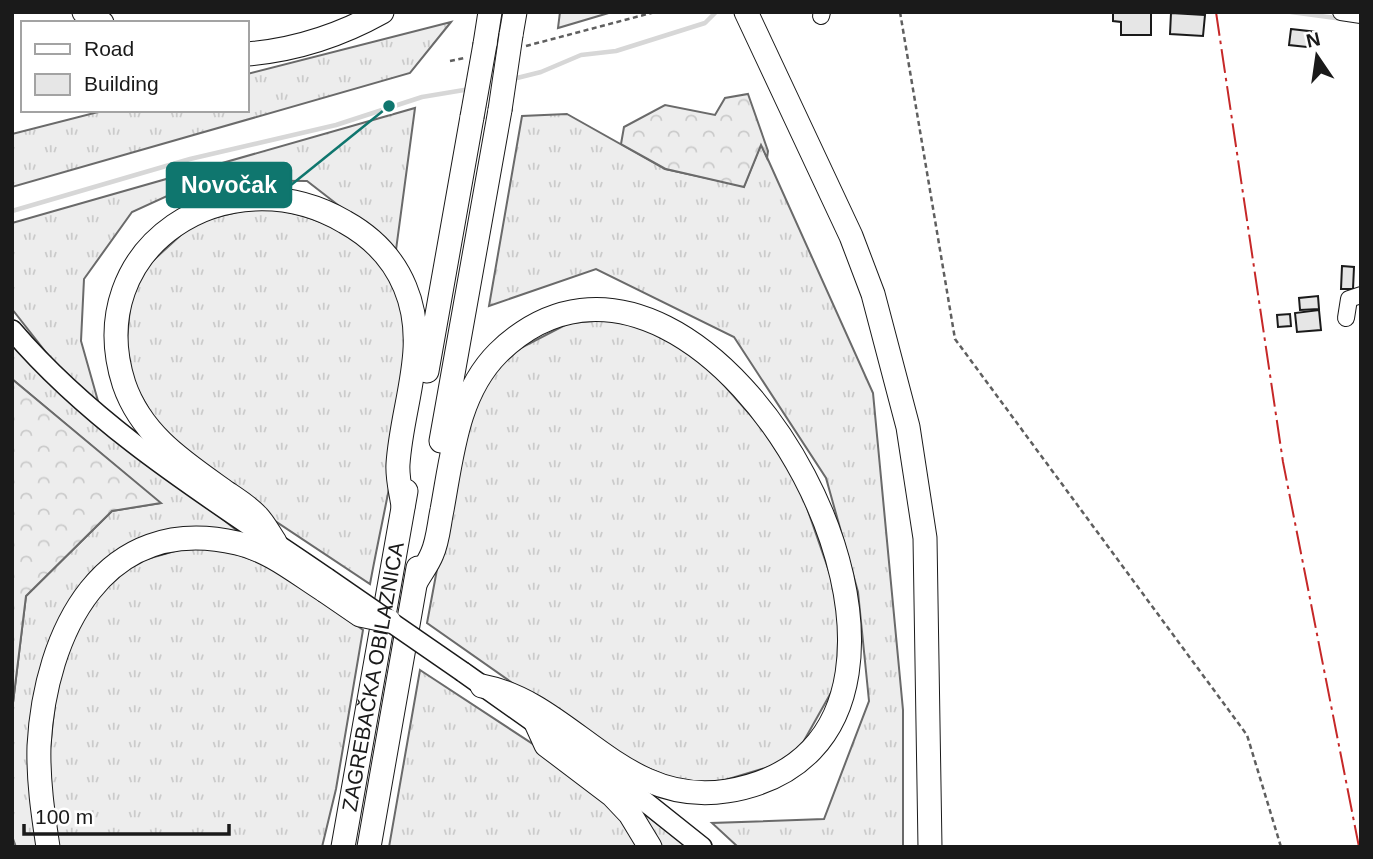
<svg xmlns="http://www.w3.org/2000/svg" width="1373" height="859" viewBox="0 0 1373 859" font-family="Helvetica,sans-serif">
	<defs>
		<pattern id="grass-tufts" width="24" height="20" patternUnits="userSpaceOnUse" patternTransform="scale(1.75)"><rect width="24" height="20" fill="#ededed"/><path d="M3 7l-1-3M5 7V3M7 7l1-3M15 17l-1-3M17 17v-4M19 17l1-3" fill="none" stroke="#cbcbcb"/></pattern>
		<pattern id="forest-crowns" width="20" height="18" patternUnits="userSpaceOnUse" patternTransform="scale(1.75)"><rect width="20" height="18" fill="#ededed"/><path d="M2 6a3 3 0 1 1 6 0M12 15a3 3 0 1 1 6 0" fill="none" stroke="#cbcbcb"/></pattern>
	</defs>
	<rect width="100%" height="100%" fill="#fff"/>
	<g fill="url(#grass-tufts)" stroke="#6a6a6a" stroke-width="2">
		<path d="M560,12H612L558,28Z"/>
		<path d="M451,22L410,73L12,187V134L106,110H247V74Z"/>
		<path d="M415,108L396,250L307,181L202,180L132,212L84,279L81,341L100,408L63,374L12,309V223Z"/>
		<path d="M567,114L665,169L744,186L761,144L873,393L903,710V847H738L712,823L824,819L869,701L858,592L826,478L734,337L596,269L489,306L522,116Z"/>
		<path d="M257,207C327,214 396,249 408,325C410,339 407,354 406,368C402,440 383,513 370,584L251,505L164,435L133,382L126,352L131,296L146,267L194,223Z"/>
		<path d="M607,320L644,328L681,347L716,376L761,427L799,485L839,600L837,682L801,746L775,765L712,784L681,782L612,753L427,623L463,430L492,373L511,353L569,323Z"/>
		<path d="M12,344C52,388 94,425 142,460C175,485 210,507 242,535L154,536L62,619L40,847H16L12,836V711L26,596L112,511L160,503L12,379Z"/>
		<path d="M196,545C271,557 304,586 363,630L336,789L322,847H57L48,768L56,692L65,658L90,603L133,563Z"/>
		<path d="M420,670L571,769L623,816L641,847H389Z"/>
		<path d="M646,815L687,847H658L642,819Z"/>
	</g>
	<g fill="url(#forest-crowns)" stroke="#6a6a6a" stroke-width="2">
		<path d="M748,94L768,151L767,158L761,145L744,187L666,169L621,144L624,127L665,105L715,115L725,98Z"/>
		<path d="M12,379L161,503L112,511L26,596L12,711Z"/>
	</g>
	<g fill="none" stroke-linecap="round" stroke-linejoin="round">
		<g stroke="#d7d7d7" stroke-width="4.5">
			<path d="M1291,12L1343,19"/>
			<path d="M513,79L541,72L581,55L616,51L705,23L716,12"/>
			<path d="M12,211L190,159L336,125L422,97L470,89"/>
		</g>
	</g>
	<g fill="#e6e6e6" stroke="#1a1a1a" stroke-width="2">
		<path d="M1113,12H1151V35H1121V22L1113,21Z"/>
		<path d="M1171,13L1205,15L1203,36L1170,34Z"/>
		<path d="M1291,29L1317,32L1316,48L1289,45Z"/>
		<path d="M1342,266L1354,267L1353,289H1341Z"/>
		<path d="M1318,296L1319,309L1300,310L1299,298Z"/>
		<path d="M1319,310L1321,330L1297,332L1295,313Z"/>
		<path d="M1290,314L1291,326L1278,327L1277,315Z"/>
	</g>
	<g fill="none" stroke-linecap="round" stroke-linejoin="round">
		<defs>
			<g id="minor">
				<path d="M1341,12L1361,15"/>
				<path d="M821,16L822,12"/>
				<path d="M1346,318L1349,299L1361,295"/>
			</g>
			<g id="major">
				<path d="M12,330C99,432 218,503 327,578"/>
				<path d="M463,672L638,796L702,847"/>
			</g>
			<g id="highway">
				<path d="M84,12L102,23"/>
				<path d="M746,12L851,236L873,294L908,427L925,538L930,847"/>
				<path d="M511,35L515,12"/>
				<path d="M485,44L490,12"/>
				<path d="M247,54C296,50 339,36 382,12"/>
				<path d="M427,371L472,117"/>
				<path d="M441,441L500,110"/>
				<path d="M275,542C269,533 264,523 257,516C248,506 234,498 223,490C182,461 141,434 124,384C80,247 228,153 345,222C372,237 393,258 405,287C430,346 402,403 398,464C397,478 401,492 403,506"/>
				<path d="M416,582C421,573 428,564 432,554C438,541 439,524 442,510C452,456 457,394 498,353C710,146 1026,742 727,791C622,808 572,703 482,686"/>
				<path d="M536,723L546,745L612,795L630,814L650,847"/>
				<path d="M48,847C43,814 38,780 39,746C45,633 103,512 237,543C269,550 298,574 325,591"/>
				<path id="s1" d="M343,847L406,491"/>
				<path d="M369,847L418,568"/>
			</g>
		</defs>
		<use href="#minor" stroke="#1a1a1a" stroke-width="18"/>
		<use href="#major" stroke="#1a1a1a" stroke-width="22"/>
		<use href="#highway" stroke="#1a1a1a" stroke-width="25"/>
		<g stroke="#5f5f5f" stroke-width="2.5" stroke-dasharray="5 3.5" stroke-linecap="butt">
			<path d="M900,12L955,339L1247,735L1281,847"/>
			<path d="M526,46L655,12"/>
			<path d="M450,61L464,58"/>
		</g>
		<use href="#minor" stroke="#fff" stroke-width="16"/>
		<use href="#major" stroke="#fff" stroke-width="19"/>
		<use href="#highway" stroke="#fff" stroke-width="23"/>
		<defs>
			<path id="major-bridge" d="M327,578L463,672"/>
			<g id="highway-bridge">
				<path d="M500,110L511,35"/>
				<path d="M472,117L485,44"/>
				<path d="M325,591L360,615L389,621"/>
			</g>
		</defs>
		<use href="#major-bridge" stroke="#1a1a1a" stroke-width="22" stroke-linecap="butt"/>
		<use href="#highway-bridge" stroke="#1a1a1a" stroke-width="25" stroke-linecap="butt"/>
		<use href="#major-bridge" stroke="#fff" stroke-width="19"/>
		<use href="#highway-bridge" stroke="#fff" stroke-width="23"/>
		<path stroke="#c62828" stroke-width="2" stroke-dasharray="24 5 3.5 5" stroke-linecap="butt" d="M1216,12L1283,462L1359,847"/>
	</g>
	<g text-anchor="middle" stroke-width="5" stroke-linejoin="round" paint-order="stroke">
		<g font-size="21" fill="#1a1a1a" stroke="#fff">
			<text dy="7" stroke="none"><textPath href="#s1" startOffset="173">ZAGREBAČKA OBILAZNICA</textPath></text>
		</g>
	</g>
	<path fill="none" stroke="#0f766e" stroke-width="2.5" d="M389 106L291 185"/>
	<circle fill="#0f766e" stroke="#fff" stroke-width="2.5" cx="389" cy="106" r="7"/>
	<rect fill="#0f766e" stroke="#0f766e" stroke-width="2.5" x="167" y="163" width="124" height="44" rx="7"/>
	<g font-size="23" text-anchor="middle" font-weight="bold" fill="#fff">
		<text x="229" y="193">Novočak</text>
	</g>
	<rect width="1373" height="859" fill="none" stroke="#1a1a1a" stroke-width="28"/>
	<rect x="21" y="21" width="228" height="91" fill="#ffffff" stroke="#a3a3a3" stroke-width="2"/>
	<rect x="35" y="44" width="35" height="10" fill="#ffffff" stroke="#a3a3a3" stroke-width="2"/>
	<text x="84" y="56" font-size="21" fill="#1a1a1a">Road</text>
	<rect x="35" y="74" width="35" height="21" fill="#e6e6e6" stroke="#a3a3a3" stroke-width="2"/>
	<text x="84" y="91" font-size="21" fill="#1a1a1a">Building</text>
	<g transform="translate(1317 56) rotate(347)" stroke="#ffffff" stroke-width="5" paint-order="stroke">
	<path d="M0-5L12 26L0 18L-12 26Z" fill="#1a1a1a"/>
	<text y="-10" font-size="19" font-weight="bold" text-anchor="middle" fill="#1a1a1a">N</text>
	</g>
	<path d="M24 824v10h205v-10" fill="none" stroke="#1a1a1a" stroke-width="3.5"/>
	<text x="35" y="824" font-size="21" fill="#1a1a1a" stroke="#ffffff" stroke-width="5" paint-order="stroke">100 m</text>
</svg>
